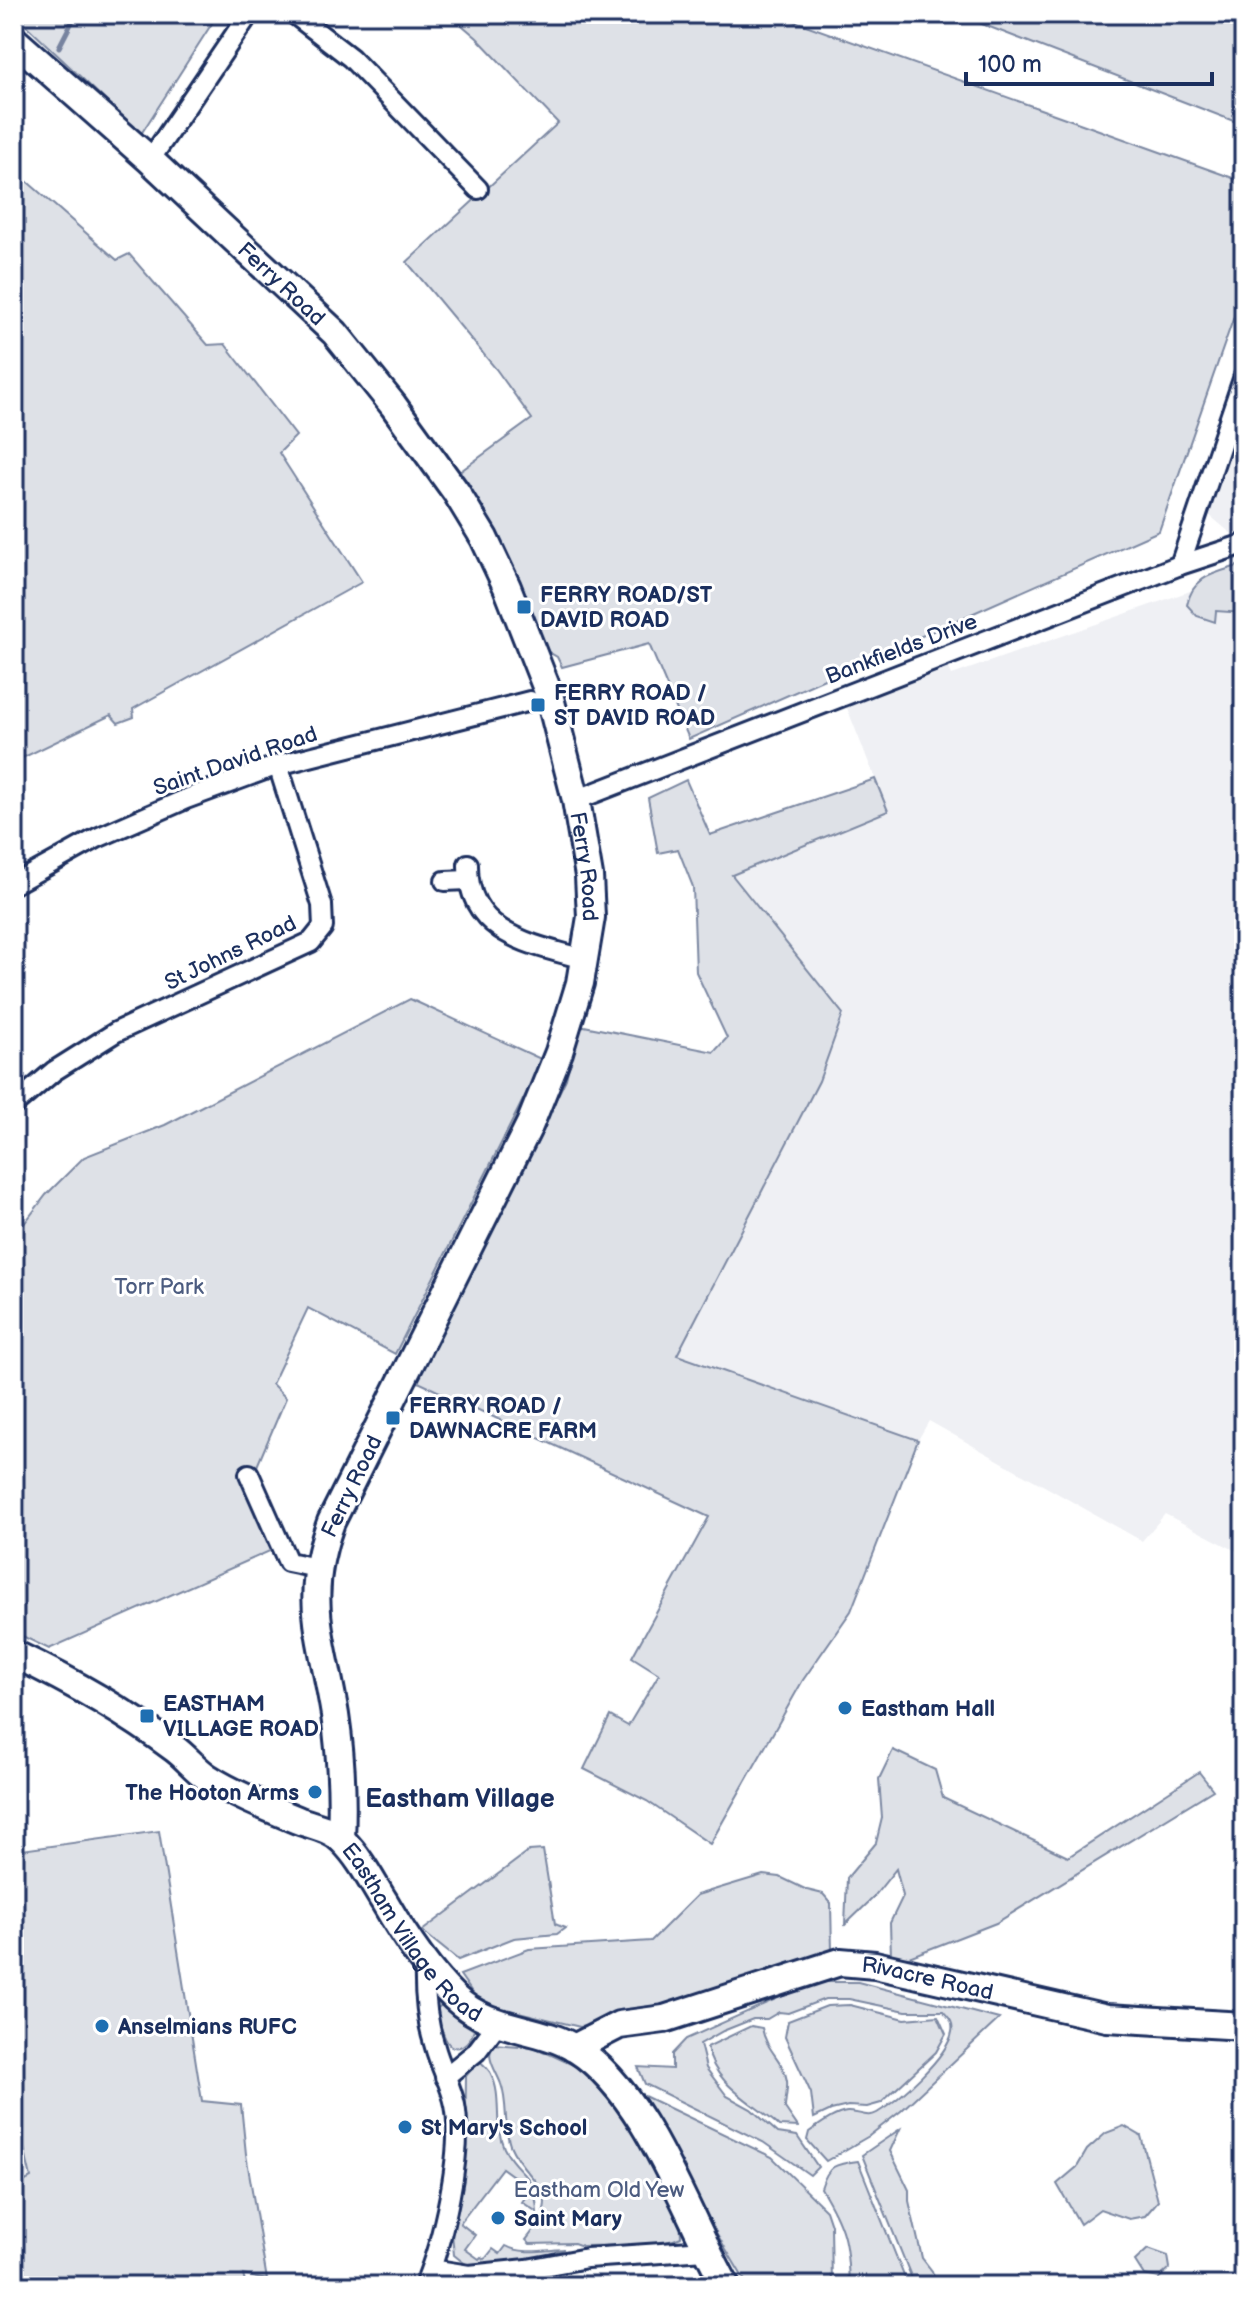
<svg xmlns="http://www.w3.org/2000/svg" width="1258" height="2300" viewBox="0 0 1258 2300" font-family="'Balsamiq Sans',sans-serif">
	<rect width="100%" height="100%" fill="#fff"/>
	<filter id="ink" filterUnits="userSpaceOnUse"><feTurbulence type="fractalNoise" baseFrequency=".0125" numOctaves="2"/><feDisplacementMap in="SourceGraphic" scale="16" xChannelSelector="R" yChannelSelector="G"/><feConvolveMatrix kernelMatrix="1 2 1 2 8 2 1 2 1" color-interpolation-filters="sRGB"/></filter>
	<g filter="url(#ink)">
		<g fill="#eff0f4">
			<path d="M1244,413V533L1234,536L1208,514Z"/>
			<path d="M1244,572V1555L1165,1514L1142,1541L929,1421L918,1440L676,1355L819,1081L732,875L888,811L845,703L946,662L952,675Z"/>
			<path d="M14,2130L19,2134L31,2178L14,2187Z"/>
		</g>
		<g fill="#dee1e7" stroke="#7c88a2" stroke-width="2">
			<path d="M14,14H218L141,134Z"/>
			<path d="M449,14H775L1244,182V288L1159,531L689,739L649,644L562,667L557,657L547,651L510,563L458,473L532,419L496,369L407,262L558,123L477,38Z"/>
			<path d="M956,14H1244V125Z"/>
			<path d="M14,170L117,260L129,254L208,345L225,344L296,436L279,453L362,582L133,709L134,717L118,723L111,715L14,762Z"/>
			<path d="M1244,564V613L1216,611L1215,622L1197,616L1187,605C1193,574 1218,573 1244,564Z"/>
			<path d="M875,779L888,811L732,875L843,1014L819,1081L677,1355L918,1440L851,1611L803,1680L710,1844L647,1801L584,1769L610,1716L628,1726L659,1674L632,1657L709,1517L416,1381L566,1079L579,1025L714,1052L727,1038L696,972L693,887L678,849L658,853L648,798L686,780L710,835Z"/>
			<path d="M410,999L543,1060L395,1354L308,1308L272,1384L286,1398L255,1471L245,1476L272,1550L49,1649L14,1632V1237L46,1195L84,1157L165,1125Z"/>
			<path d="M893,1750L935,1770L943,1798L1068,1857L1199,1772L1213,1790L996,1923L909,1957L891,1956L890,1923L903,1896L896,1869L872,1899L845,1925L847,1878L876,1843L882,1818L879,1779Z"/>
			<path d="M159,1831L202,2101L241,2105L246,2154L267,2280L243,2275L246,2286H14V2187L31,2178L14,2105V1851Z"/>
			<path d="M543,1850L555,1924L565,1928L557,1934L514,1938L458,1960L422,1931L529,1851Z"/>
			<path d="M763,1875L780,1877L807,1890L823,1894L831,1903L832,1952L688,2007L580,2027L494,2006L474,1995L460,1975L529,1949L651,1941L697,1895Z"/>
			<path d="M814,1982H858L999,2019L901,2111L869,2136L826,2161L807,2140L809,2132C821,2124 833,2114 847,2112C858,2111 867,2119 877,2113C899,2100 948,2056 952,2032C954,2022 949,2018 943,2011H906L849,1999H825L788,2013L779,2012L767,2019H753L723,2031L700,2044L706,2068L727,2096L751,2109L778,2133L797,2136L818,2167L810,2175L763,2142L645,2084L638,2067L672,2069V2054L686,2039Z"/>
			<path d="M443,2004L458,2020L474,2030C472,2037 469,2042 462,2046C444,2055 441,2022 435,2010Z"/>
			<path d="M827,2006L850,2005L905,2019L938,2016L946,2034L936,2052L881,2103L867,2107L848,2106L831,2110L814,2118L811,2093L785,2037L788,2021Z"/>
			<path d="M751,2026L762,2028C766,2051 784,2060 787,2081C788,2089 785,2100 785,2108L798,2127L779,2126C752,2101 715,2086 707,2047Z"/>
			<path d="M493,2044L534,2047L582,2069L622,2115L680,2213L681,2237C657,2249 609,2245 582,2246L574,2243L530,2244L526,2240C569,2188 528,2187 510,2145C504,2130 508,2102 501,2084C496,2070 485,2058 493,2044Z"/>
			<path d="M479,2060C482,2064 489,2069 491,2074C503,2097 493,2124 504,2148C519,2178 535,2169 537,2212L522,2202L531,2189L502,2168L460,2223L475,2235L465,2249L479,2259L481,2257L485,2259L493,2249L500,2254L506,2246C521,2255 546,2250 564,2249C542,2257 492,2275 470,2266C464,2264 459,2259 454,2255L452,2234L465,2161L466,2076Z"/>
			<path d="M640,2094L772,2157L826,2210L831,2225L832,2286H748L656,2132Z"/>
			<path d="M1124,2126L1141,2136L1158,2201L1145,2216L1129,2219L1100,2209L1080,2224L1057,2184L1077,2167L1087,2150L1106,2133Z"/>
			<path d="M900,2129L890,2151L909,2190V2201L922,2258L932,2271L937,2286H915L862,2155Z"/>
			<path d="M858,2161L908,2286H849C848,2242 844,2226 821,2188C828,2165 835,2164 858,2161Z"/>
			<path d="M1148,2249L1168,2256L1170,2268L1159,2278L1144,2275L1135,2261Z"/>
		</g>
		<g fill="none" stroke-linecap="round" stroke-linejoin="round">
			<g stroke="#77839f" stroke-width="5">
				<path d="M689,14L691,15"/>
				<path d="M59,47L76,14"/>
			</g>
			<defs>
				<g id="street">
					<path d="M294,14L351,58L478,189"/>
					<path d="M150,160L249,14"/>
					<path d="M1180,565L1244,376"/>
					<path d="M576,800L1180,565L1244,544"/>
					<path d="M468,864C467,933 529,944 584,959"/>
					<path d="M445,881L468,880"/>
					<path d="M14,884L97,838L186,799L278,765L530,701"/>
					<path d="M14,1105L54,1071L116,1032L311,942L323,927L322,905L278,765"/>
					<path d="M249,1474L288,1562L317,1568"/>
					<path d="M445,2077L476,2052L497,2024"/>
					<path d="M431,2269L469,2275L527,2269L587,2258L706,2250"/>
					<path d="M424,2286C442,2244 464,2151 455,2105C451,2085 440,2066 435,2047C426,2019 424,1990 425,1962"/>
				</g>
				<g id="secondary">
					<path id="s1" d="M14,40L150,160L335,333L393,405L456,492L484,538L507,587L549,694L576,800L589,876L591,917L580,983L559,1052L530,1124L331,1522C302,1600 323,1639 335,1715C341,1756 343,1798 341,1839"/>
					<path id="s2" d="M14,1654C69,1680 126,1712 175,1749C186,1757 195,1769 207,1777C233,1794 271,1809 300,1821C314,1826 332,1829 343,1841C360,1858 371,1880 384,1901C403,1934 427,1971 455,1998C491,2032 537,2025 576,2049C647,2094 685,2213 726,2286"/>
					<path id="s3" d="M574,2048L619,2025L664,2019L840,1962L875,1965L1107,2018L1244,2026"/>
				</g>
			</defs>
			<use href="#street" stroke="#1b2f5e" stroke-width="24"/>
			<use href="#secondary" stroke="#1b2f5e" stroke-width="32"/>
			<use href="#street" stroke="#fff" stroke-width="18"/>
			<use href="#secondary" stroke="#fff" stroke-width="26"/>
		</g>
	</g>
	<g fill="#1f6fb2" stroke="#fff" stroke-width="3">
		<rect x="516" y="599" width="16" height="16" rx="4"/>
		<rect x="530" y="697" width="16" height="16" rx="4"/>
		<rect x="385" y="1410" width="16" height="16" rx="4"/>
		<circle cx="845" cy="1708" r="8"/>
		<rect x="139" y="1708" width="16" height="16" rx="4"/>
		<circle cx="315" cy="1792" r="8"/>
		<circle cx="102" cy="2026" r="8"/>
		<circle cx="405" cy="2127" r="8"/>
		<circle cx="498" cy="2218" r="8"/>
	</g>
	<g text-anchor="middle" stroke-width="6" stroke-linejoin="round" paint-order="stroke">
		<g font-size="22" fill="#1b2f5e" stroke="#fff">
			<text dy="8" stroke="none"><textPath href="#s1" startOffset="362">Ferry Road</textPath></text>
			<text transform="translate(901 648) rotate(-21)" y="8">Bankfields Drive</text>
			<text transform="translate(235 760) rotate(-19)" y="8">Saint David Road</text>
			<text dy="8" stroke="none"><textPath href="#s1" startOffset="1034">Ferry Road</textPath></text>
			<text transform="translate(230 952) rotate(-26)" y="8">St Johns Road</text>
			<text transform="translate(351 1486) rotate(-64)" y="8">Ferry Road</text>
			<text dy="8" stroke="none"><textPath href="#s2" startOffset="496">Eastham Village Road</textPath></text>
			<text dy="8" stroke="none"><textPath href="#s3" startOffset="370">Rivacre Road</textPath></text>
		</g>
		<g font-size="22" font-weight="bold" fill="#1b2f5e" stroke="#fff" text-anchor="start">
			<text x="540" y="602">FERRY ROAD/ST<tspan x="540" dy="25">DAVID ROAD</tspan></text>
			<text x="554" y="700">FERRY ROAD /<tspan x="554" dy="25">ST DAVID ROAD</tspan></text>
			<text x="409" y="1413">FERRY ROAD /<tspan x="409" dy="25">DAWNACRE FARM</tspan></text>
			<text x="163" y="1711">EASTHAM<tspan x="163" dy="25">VILLAGE ROAD</tspan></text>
			<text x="861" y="1716">Eastham Hall</text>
			<text x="299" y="1800" text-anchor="end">The Hooton Arms</text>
			<text x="118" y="2034">Anselmians RUFC</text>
			<text x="421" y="2135">St Mary's School</text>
			<text x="514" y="2226">Saint Mary</text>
		</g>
		<g font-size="22" fill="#4c5c80" stroke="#fff">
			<text x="159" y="1294">Torr Park</text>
			<text x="599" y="2197">Eastham Old Yew</text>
		</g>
		<g font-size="26" font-weight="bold" fill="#1b2f5e" stroke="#fff">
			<text x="460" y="1807">Eastham Village</text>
		</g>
	</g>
	<rect width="1258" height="2300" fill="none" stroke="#fff" stroke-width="48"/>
	<rect x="24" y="24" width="1210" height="2252" fill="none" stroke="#1b2f5e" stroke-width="3" filter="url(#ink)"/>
	<path d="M966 72v12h246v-12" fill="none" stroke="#1b2f5e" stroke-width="4"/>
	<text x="978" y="72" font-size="24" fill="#1b2f5e" stroke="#ffffff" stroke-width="6" paint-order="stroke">100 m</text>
</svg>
